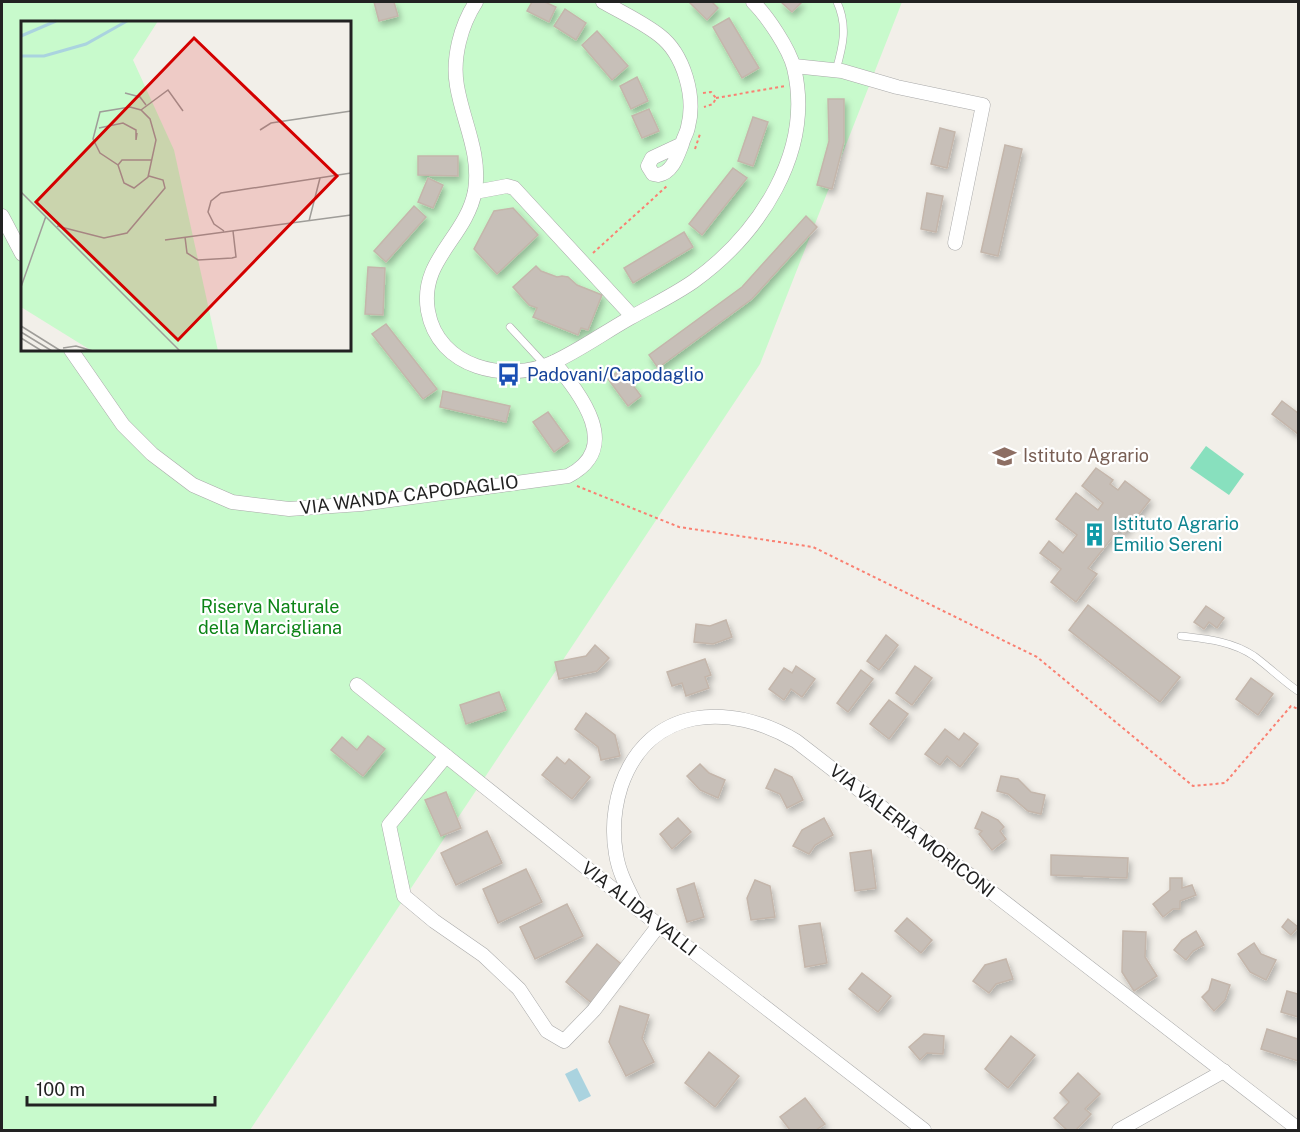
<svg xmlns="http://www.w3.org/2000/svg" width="1300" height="1132" viewBox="0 0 1300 1132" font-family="'Public Sans',sans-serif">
	<defs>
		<filter id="shadow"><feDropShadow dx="2.5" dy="4.5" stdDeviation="3" flood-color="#0004"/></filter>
	</defs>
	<rect width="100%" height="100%" fill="#f2efe9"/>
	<path fill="#c8facc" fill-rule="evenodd" d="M2,2H902L760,364L250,1130H2ZM22,22H350V350H22Z"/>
	<path fill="#88e0be" d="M1206,446L1244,474L1229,495L1190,468Z"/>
	<path fill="#aad3df" d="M577,1068L591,1096L579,1102L565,1074Z"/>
	<g fill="#c7bfb8" stroke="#c4b6ab" stroke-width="1.5" filter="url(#shadow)">
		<path d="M374,2H394L398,16L379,21Z"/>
		<path d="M532,2H545L556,7L549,22L527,11Z"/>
		<path d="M692,2H712L718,8L707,20L690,3Z"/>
		<path d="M781,2H802L792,12Z"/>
		<path d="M565,9L586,23L576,40L554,26Z"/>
		<path d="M729,18L759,68L742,78L713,27Z"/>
		<path d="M597,31L628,66L612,80L582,45Z"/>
		<path d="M637,77L648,101L631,109L620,86Z"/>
		<path d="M828,99H844V142L832,189L817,185L829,141Z"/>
		<path d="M649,109L659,131L642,138L632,116Z"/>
		<path d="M753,117L768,122L753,166L738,161Z"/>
		<path d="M940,128L955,132L947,168L931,164Z"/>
		<path d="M1005,145L1022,149L998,256L981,252Z"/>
		<path d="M418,156H458V176L418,175Z"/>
		<path d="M733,168L747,178L702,235L689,224Z"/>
		<path d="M428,178L443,185L433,208L418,202Z"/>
		<path d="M927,193L943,196L936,232L921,229Z"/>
		<path d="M414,206L426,217L386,262L374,251Z"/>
		<path d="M513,208L538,235L497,274L474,249L494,211Z"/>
		<path d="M806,216L817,227L752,299L658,368L649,355L742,287Z"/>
		<path d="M684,232L693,247L633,283L624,268Z"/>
		<path d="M536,266L541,271L557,277L562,276L568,277L577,285L602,295L588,330L581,328L578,335L533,317L537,308L529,305L513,287Z"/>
		<path d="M368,267L385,268L383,315L365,314Z"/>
		<path d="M386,324L437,389L423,399L372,334Z"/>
		<path d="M621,369L641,396L628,406L608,379Z"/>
		<path d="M443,391L510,406L506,422L440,407Z"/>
		<path d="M1282,401L1298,413V434L1272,414Z"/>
		<path d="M548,412L569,441L554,452L533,422Z"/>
		<path d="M1096,468L1113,480L1110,484L1118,490L1125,481L1150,500L1124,533L1119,529L1088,568L1097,574L1076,602L1051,582L1061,569L1040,553L1049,541L1063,553L1077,535L1056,519L1076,493L1098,510L1103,503L1082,486Z"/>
		<path d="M1088,605L1180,677L1160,702L1069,630Z"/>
		<path d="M1206,606L1224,618L1217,628L1209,622L1204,629L1194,622Z"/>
		<path d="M726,620L732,637L713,644L694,642L696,624L710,626Z"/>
		<path d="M886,635L898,645L879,670L867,661Z"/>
		<path d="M595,645L609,658L597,671L559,679L555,662L586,656Z"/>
		<path d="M705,659L711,675L705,677L709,688L686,696L682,683L672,686L667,672Z"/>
		<path d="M796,666L815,679L802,697L791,689L784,700L769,689L784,668L792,673Z"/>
		<path d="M915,666L932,678L912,705L896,693Z"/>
		<path d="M861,670L873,679L848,712L837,703Z"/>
		<path d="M1251,678L1273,694L1258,715L1236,699Z"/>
		<path d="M499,692L506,710L466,724L460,705Z"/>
		<path d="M889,700L908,714L889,739L870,724Z"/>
		<path d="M586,713L615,735L620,756L601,760L598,747L575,729Z"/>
		<path d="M945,729L959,740L964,733L978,744L960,767L947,756L940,765L925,754Z"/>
		<path d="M368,736L385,749L363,776L331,750L342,737L357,750Z"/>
		<path d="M557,757L565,764L569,759L590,777L572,799L542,775Z"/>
		<path d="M700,764L709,773L725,780L718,798L700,790L687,776Z"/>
		<path d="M775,769L792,777L803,800L787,808L780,794L766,788Z"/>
		<path d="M1001,776L1018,779L1031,792L1045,795L1041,814L1028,811L1008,794L997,791Z"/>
		<path d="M446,792L461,828L441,836L425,800Z"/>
		<path d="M982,812L998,820L1004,827L1000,831L1006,839L992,850L979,834L982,831L975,828Z"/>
		<path d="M678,818L691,832L672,849L660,834Z"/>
		<path d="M824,818L833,835L815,845L809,854L793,846L802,830Z"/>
		<path d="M487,831L502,863L456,885L441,853Z"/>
		<path d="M871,850L876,888L855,891L850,853Z"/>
		<path d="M1051,855L1128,858L1127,878L1051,875Z"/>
		<path d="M526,869L542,902L498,923L483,889Z"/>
		<path d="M1170,878H1182V888L1192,885L1196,895L1180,901V909H1173L1163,917L1153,904L1170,890Z"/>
		<path d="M755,880L770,886L775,917L751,920L747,898Z"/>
		<path d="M694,883L704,917L687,922L677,889Z"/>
		<path d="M567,904L583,936L535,959L520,927Z"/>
		<path d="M907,918L932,940L921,953L895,931Z"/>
		<path d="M1288,919L1298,927L1291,935L1282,927Z"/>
		<path d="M820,923L827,963L805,967L799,926Z"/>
		<path d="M1123,931L1146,932L1145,957L1157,976L1134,991L1122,972Z"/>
		<path d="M1196,931L1204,945L1193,951L1186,960L1174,950L1182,940Z"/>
		<path d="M1254,943L1261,954L1276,960L1266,980L1250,972L1238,954Z"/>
		<path d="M597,944L625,967L594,1005L566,982Z"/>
		<path d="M1006,959L1013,979L996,984L989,993L973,981L985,965Z"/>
		<path d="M862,973L891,996L878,1012L849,989Z"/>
		<path d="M1212,979L1230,985L1225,1000L1214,1011L1202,997L1209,990Z"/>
		<path d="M1287,991L1298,994V1017L1281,1012Z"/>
		<path d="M620,1006L649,1015L642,1038L654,1062L626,1076L609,1042Z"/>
		<path d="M1267,1029L1298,1039V1061L1261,1049Z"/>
		<path d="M924,1034L944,1036L943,1054L927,1053L920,1060L909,1047Z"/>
		<path d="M1011,1036L1035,1055L1008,1088L985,1069Z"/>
		<path d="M709,1052L739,1076L715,1107L685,1083Z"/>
		<path d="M1078,1073L1100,1094L1085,1109L1091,1114L1076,1130H1067L1054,1118L1069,1102L1060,1093Z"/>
		<path d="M805,1098L825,1124L816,1130H790L780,1117Z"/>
	</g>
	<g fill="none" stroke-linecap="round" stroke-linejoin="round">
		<defs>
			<g id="lane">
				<path d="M836,70C843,46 848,26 837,2"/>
				<path d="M510,327L545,365"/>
				<path d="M1181,636C1207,639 1232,641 1254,656C1269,667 1283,681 1298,691"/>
			</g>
			<g id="street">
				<path d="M476,2C461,25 452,58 457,86C463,122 481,153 475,191C466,238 419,260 428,311C438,368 506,384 554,362C580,350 605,332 630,318C651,306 674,295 694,281C759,234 814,152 794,68C789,48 767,16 753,2"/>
				<path d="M603,2C621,12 642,22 659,35C684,54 696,97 688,127C687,133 683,139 682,144C677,157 672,173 658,175L653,174L648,166L652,158L682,144"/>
				<path d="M794,66L842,71L897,87L983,105L955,243"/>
				<path d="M475,192L507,186L514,188L632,316"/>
				<path d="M2,216L22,254"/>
				<path d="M71,350L123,425L152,454L193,485L232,502L289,509L361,504L568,476C624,447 579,393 554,362"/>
				<path d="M357,685L638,909L924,1130"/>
				<path d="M446,756L389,825L404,896L434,921L483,955L519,989L547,1031L564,1041L594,1010L659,925"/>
				<path d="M638,909C629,891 619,874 616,854C612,831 614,808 621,786C649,705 731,702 796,741L1298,1129"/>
				<path d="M1119,1130L1224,1071"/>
			</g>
		</defs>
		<use href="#lane" stroke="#a9a9a9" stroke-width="8"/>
		<use href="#street" stroke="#a9a9a9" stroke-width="15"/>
		<g stroke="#fa8072" stroke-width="2" stroke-dasharray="3 3" stroke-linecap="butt">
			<path d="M703,93L711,92L716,98L713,104L704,107"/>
			<path d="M716,98L785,86"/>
			<path d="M695,149L700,134"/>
			<path d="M593,253L667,186"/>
			<path d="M577,486L679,527L813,547L1037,657L1193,786L1225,783L1291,706L1298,709"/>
		</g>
		<use href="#lane" stroke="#fff" stroke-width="7"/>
		<use href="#street" stroke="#fff" stroke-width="14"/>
	</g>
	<defs>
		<symbol id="bus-bare" viewBox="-9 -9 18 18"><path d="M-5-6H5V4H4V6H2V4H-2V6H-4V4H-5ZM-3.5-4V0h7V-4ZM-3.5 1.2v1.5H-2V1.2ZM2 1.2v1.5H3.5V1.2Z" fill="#1a4fb4" stroke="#fff" stroke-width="2.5" paint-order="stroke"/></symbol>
		<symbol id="school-bare" viewBox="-9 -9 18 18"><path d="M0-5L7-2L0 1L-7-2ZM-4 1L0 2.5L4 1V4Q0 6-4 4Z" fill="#8d6e63" stroke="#fff" stroke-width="2.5" paint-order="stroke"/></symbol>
		<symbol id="building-bare" viewBox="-9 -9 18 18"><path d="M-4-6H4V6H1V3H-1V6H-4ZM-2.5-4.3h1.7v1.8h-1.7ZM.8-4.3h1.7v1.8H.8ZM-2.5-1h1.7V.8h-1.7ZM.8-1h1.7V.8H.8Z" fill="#0f9aa8" stroke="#fff" stroke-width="2.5" paint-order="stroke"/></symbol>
	</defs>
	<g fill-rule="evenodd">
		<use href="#bus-bare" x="492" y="358" width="33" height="33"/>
		<use href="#school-bare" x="988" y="440" width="33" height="33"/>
		<use href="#building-bare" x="1078" y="518" width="33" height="33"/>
	</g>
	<g text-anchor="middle" stroke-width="4.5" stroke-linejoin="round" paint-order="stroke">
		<g font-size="18" fill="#164399" stroke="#fff" text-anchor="start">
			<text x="527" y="381">Padovani/Capodaglio</text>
		</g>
		<g font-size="18" fill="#785e54" stroke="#fff" text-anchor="start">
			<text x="1023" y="462">Istituto Agrario</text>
		</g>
		<g font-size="18" fill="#222" stroke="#fff">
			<text transform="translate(409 495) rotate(-7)" y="6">VIA WANDA CAPODAGLIO</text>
			<text transform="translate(912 831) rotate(38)" y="6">VIA VALERIA MORICONI</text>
			<text transform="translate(639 909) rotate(38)" y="6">VIA ALIDA VALLI</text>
		</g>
		<g font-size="18" fill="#0d838f" stroke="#fff" text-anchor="start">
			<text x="1113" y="530">Istituto Agrario<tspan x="1113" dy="21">Emilio Sereni</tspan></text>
		</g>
		<g font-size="18" fill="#0c8416" stroke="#fff">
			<text x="270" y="613">Riserva Naturale<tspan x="270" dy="21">della Marcigliana</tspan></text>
		</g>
	</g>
	<g transform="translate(21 21)">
		<rect width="330" height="330" fill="#f2efe9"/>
		<path d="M0,0H137L112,39L153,129L197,330H71L0,286Z" fill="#c8facc"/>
		<path fill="none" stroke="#aad3df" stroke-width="3" d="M0,15L35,0M0,35H23L65,23L106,0"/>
		<path fill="none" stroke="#9f9d99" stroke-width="1.5" d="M104,72L119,76L125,84M109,86L120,89L129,98L135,119L127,156L113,167L103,162L97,144L79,132L72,118L79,91ZM120,89L147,69L162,90M78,107L102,102L115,109V119L116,112M239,109L250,102L330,90M97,144L101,139H131M0,171L159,330M288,200L299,157M36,205L83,217L106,212L144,167L142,159L128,155M203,210L193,203L187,191L190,180L200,172L330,152M164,216L166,232L177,239L211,237L215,236L212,210M144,219L330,194M0,266L25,195M0,305L40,330M0,311L31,330M0,317L21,330M42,327L55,325L72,330"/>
		<path fill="#d40000" fill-opacity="0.15" stroke="#d40000" stroke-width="3" d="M173,17L316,155L157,319L15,181Z"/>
		<rect width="330" height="330" fill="none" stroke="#222" stroke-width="3"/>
	</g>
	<rect width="1300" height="1132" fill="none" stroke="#222222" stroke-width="6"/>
	<path d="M27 1096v9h188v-9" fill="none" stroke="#222222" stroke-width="3"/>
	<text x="36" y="1096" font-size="18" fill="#222222" stroke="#ffffff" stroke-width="4.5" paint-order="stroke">100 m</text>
</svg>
